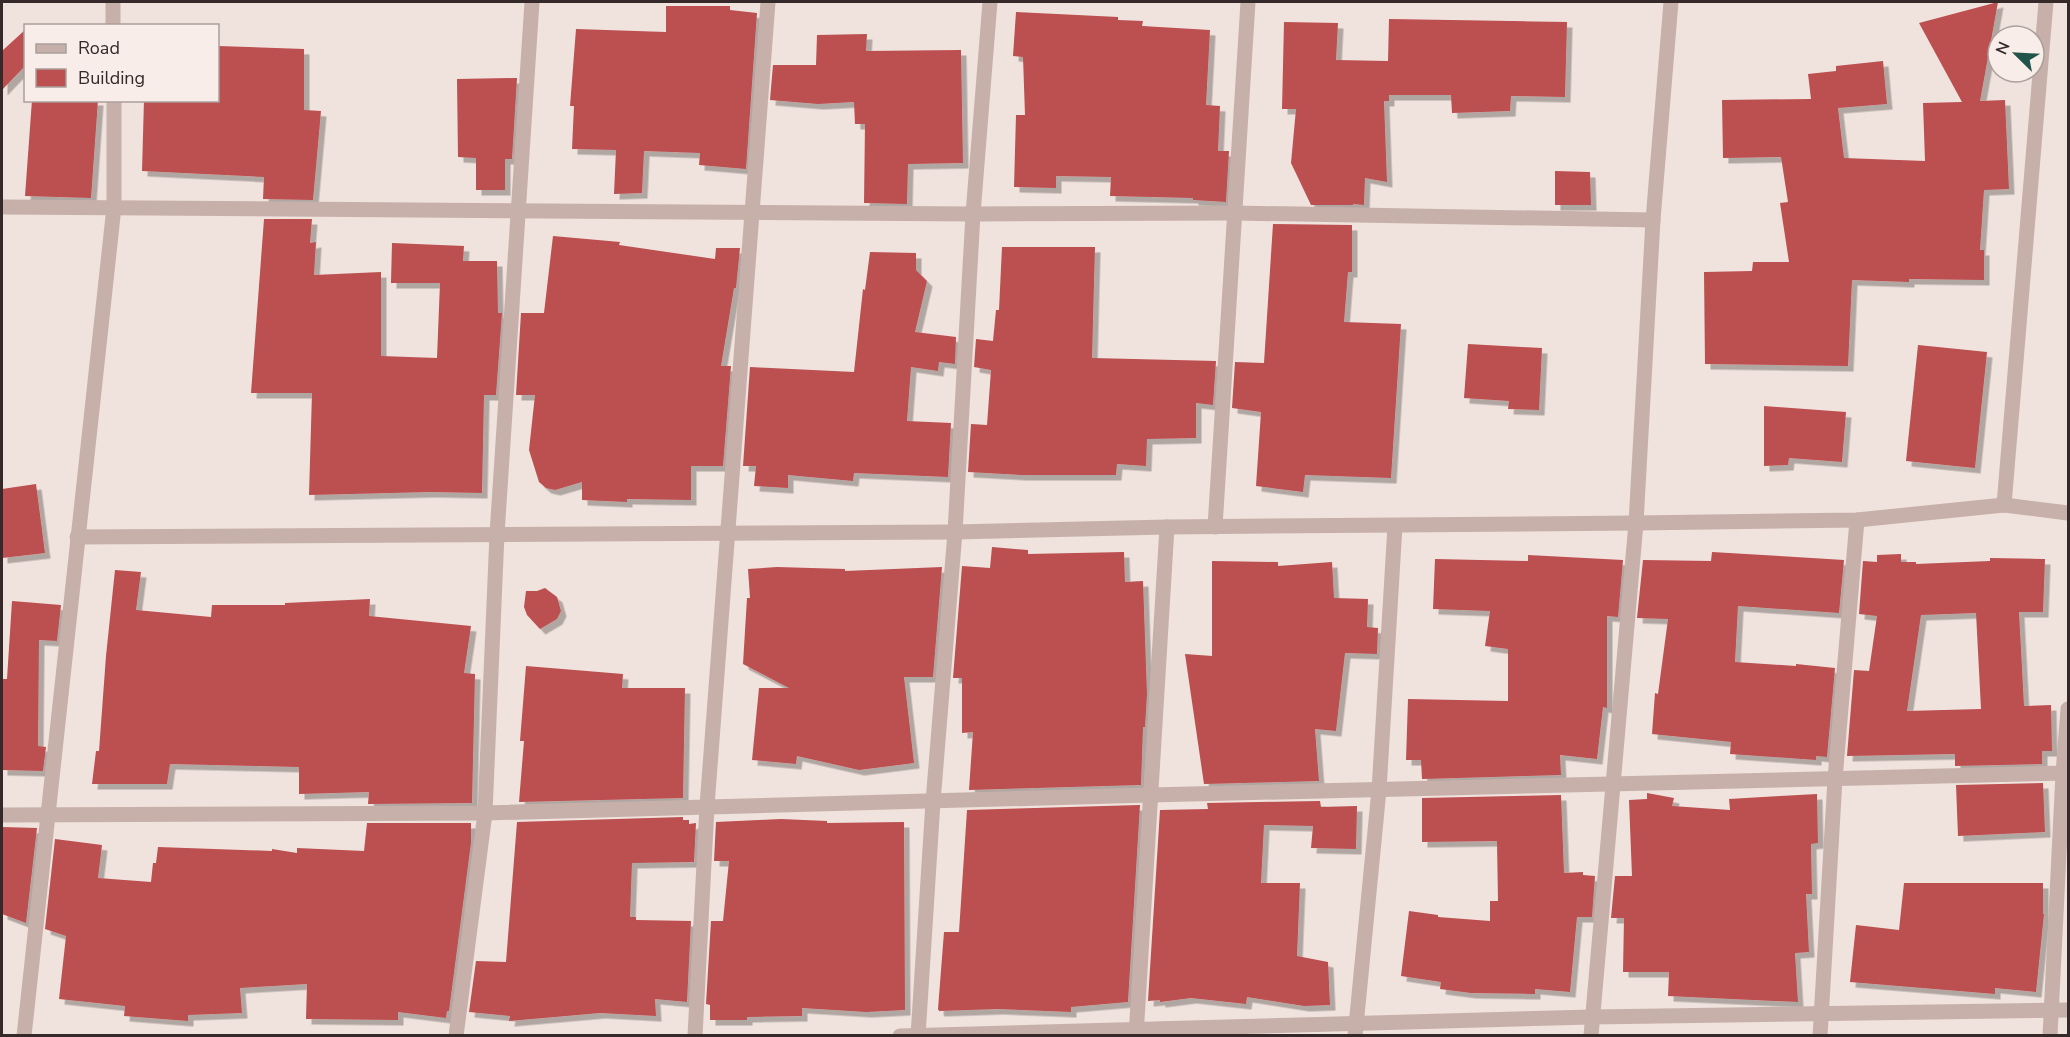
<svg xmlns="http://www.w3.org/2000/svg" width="2070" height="1037" viewBox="0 0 2070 1037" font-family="'Nunito Sans',sans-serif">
	<defs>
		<filter id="shadow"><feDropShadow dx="5.5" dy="5.5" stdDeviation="0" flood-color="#0004"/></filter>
	</defs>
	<rect width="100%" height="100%" fill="#f0e2dd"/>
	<g fill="#bc4f4f" fill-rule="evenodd" filter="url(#shadow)">
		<path d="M1998,2L1980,101L2005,100L2009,189L1984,190L1980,250H1984V280L1909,279V282L1852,280L1848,366L1705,364L1704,272L1752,271L1753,262H1789L1780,203L1788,202L1781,157L1723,158L1722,100L1811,99L1808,74L1836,71V66L1883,61L1887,104L1838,108L1844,158L1925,161L1923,103L1962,102L1919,23Z"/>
		<path d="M666,6H730V10L757,13L746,169L699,165L700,153L644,151L642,193L614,194L616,150L572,149L574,106H570L576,29L666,32Z"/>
		<path d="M1016,12L1118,17V20L1143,21L1142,26L1210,30L1206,105L1220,106L1218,151H1229L1226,202L1193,200V198L1110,196L1111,177L1056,176V188L1014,187L1016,115H1025L1023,57L1013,56Z"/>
		<path d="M1389,19L1567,22L1565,97L1511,96L1510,111L1452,113L1451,95H1389V101H1384L1387,182L1365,178L1364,205L1353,204V205H1311L1291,163L1296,109H1282L1284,22L1338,23L1336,60L1388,61Z"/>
		<path d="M26,29V65L2,90V51Z"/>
		<path d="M867,34L866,51L961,50L963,163L908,164L907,204L864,203L865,124H855L854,102L818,104L770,100L773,65H816L817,35Z"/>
		<path d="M218,46L304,49V110L321,111L313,200L263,199L264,177L142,171L144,100H218Z"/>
		<path d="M517,78L512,159H505V190H476V158L458,157L457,79Z"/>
		<path d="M32,100H98L91,198L25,196Z"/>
		<path d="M1555,171L1590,172L1591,205H1555Z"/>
		<path d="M264,219H312L310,243L316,242L314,275L381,272V356L437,358L440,283H391L392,243L464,246L463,261H497L498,313H502L496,395H484L482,493L431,492L309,495L312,393H251Z"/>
		<path d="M1273,224L1352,225V272H1348L1344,322L1401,324L1391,478L1305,475L1303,492L1256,486L1261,412L1232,408L1235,362L1264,363Z"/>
		<path d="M553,236L620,242L619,245L715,259L716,248H740L736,288H734L721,366H731L723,466H691V500L627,499V502L582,500V482L555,490L546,488L539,482L529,450L535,395H516L521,313H544Z"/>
		<path d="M1002,247H1095L1092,358L1216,361L1213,405L1196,403V438L1147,439L1146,466L1117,464L1116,475H1021L968,472L971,424L987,425L991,370L974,367L976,339L993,341L996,310H999Z"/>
		<path d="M870,252L916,253V270L927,281L915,332L956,337L955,364L939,362L938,371L911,367L907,421L951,423L948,477L854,473L853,481L788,475V488L754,486L756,466H743L750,367L854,372L863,289L865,290Z"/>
		<path d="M1468,344L1542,348L1539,410L1508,409L1509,401L1464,398Z"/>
		<path d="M1918,345L1987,352L1975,468L1906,461Z"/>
		<path d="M1764,406L1846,412L1842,462L1789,458L1788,465L1764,466Z"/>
		<path d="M36,484L45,553L2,558V489Z"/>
		<path d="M992,547L1028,550V554L1124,552L1125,582L1143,581L1147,694L1145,727H1143L1141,785L969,790L973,732L962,733V678H953L962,566L990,568Z"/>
		<path d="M1712,552L1844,560L1839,613L1738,606L1735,662L1796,666V664L1835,668L1827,757L1816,756V760L1730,754L1731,742L1652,734L1655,693L1658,694L1668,619L1637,618L1643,560L1711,561Z"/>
		<path d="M1901,554V562H1916V564L1990,561V558L2045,559L2043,612H2019L2024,706L2051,705L2052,751H2042V764L1955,766V754L1847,756L1854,670L1869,671L1877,616L1859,614L1863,561L1877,562V555ZM1976,613L1981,709L1907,711L1921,615Z"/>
		<path d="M1528,555L1623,560L1618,617L1607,616V708L1603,707L1597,759L1560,755L1561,775L1422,779L1421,760H1406L1408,699L1508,701V649L1485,646L1490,611L1433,609L1435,559L1528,561Z"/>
		<path d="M1212,561L1278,562V566L1332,562L1334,598L1368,599L1367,627L1378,628L1377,654L1345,653L1336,731L1315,729L1319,781L1204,784L1185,654L1212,656Z"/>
		<path d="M777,567L845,569V571L942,567L933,677H904L914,763L859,770L797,756L796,764L752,760L759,688H789L743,664L747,598H750L748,569Z"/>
		<path d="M115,570L141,572L136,610L211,617L212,605H285V603L370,599L369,616L471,626L464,673L475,674L472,803L368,804L369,792L299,794V767L170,764L167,784H92L96,751H99L106,656Z"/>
		<path d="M545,588L557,597L561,611L557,619L540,629L527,615L524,607L526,591H537Z"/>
		<path d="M12,601L61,605L57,641L39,640L38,746L46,747L43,771L2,770V679H7Z"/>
		<path d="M526,666L623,674L622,688H685L683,798L519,802L524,741H520Z"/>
		<path d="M2043,783L2045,832L1958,836L1956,785Z"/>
		<path d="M1647,793L1674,798L1672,806L1730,810L1729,799L1817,794L1818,843L1811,844L1812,894H1806L1809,952L1795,953L1798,1002L1668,996L1669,972H1623L1624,918H1611L1615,876H1632L1629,800L1647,799Z"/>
		<path d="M1561,795L1564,873L1583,872V875L1595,876L1592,917H1577L1570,992L1535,989V994L1471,993L1440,989L1441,982L1401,976L1409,911L1438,915V917L1490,921V901H1498L1497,841L1422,842V798Z"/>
		<path d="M1320,801L1321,807L1357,806L1356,849L1311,848L1313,826L1264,825L1261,883H1300L1297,956L1328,962L1330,1005L1304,1006L1247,997L1246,1004L1191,998L1160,1002V1000L1148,1001L1160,810L1208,809L1207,803Z"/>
		<path d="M1140,805L1128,1002L1071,1007V1012L998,1009L939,1011L938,1009L944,932H959L967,810Z"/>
		<path d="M683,817V820H689V824L696,823L694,862L632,863L630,917H636V920L691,921L687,1002L655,999L656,1016L600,1013L509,1021L510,1016L469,1012L476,961L506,962L517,822Z"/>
		<path d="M781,819L827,821V823L904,822L905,1010L866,1012L802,1008V1016L747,1017V1020H710V1005L706,1004L711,921H723L729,861H714L716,822Z"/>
		<path d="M367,823H471V843L449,1011H447L446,1018L398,1012V1020L306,1019L307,984L240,988L242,1013L188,1015V1021L124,1016L125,1006L59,999L66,936L45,929L55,839L102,845L98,878L151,882L153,863H156L158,847L272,851V849L297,853V848L364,851Z"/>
		<path d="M2,827L37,828L26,923L2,914Z"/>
		<path d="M1904,883H2043V914H2044L2036,992L1995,988V994L1850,982L1856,925L1899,930Z"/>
	</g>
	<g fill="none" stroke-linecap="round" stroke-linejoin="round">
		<g stroke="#c7b0aa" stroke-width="15">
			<path d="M113,2V26"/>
			<path d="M2,207L973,214L1234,213L1653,220"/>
			<path d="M2004,505L2046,2"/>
			<path d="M1215,527L1248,2"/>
			<path d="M77,537L955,532L1167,527L1636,523L1857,520L2004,505L2068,513"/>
			<path d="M2,815L485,813L1150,795L2068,773"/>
			<path d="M24,1036L114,207V100"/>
			<path d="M456,1036L485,813L497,534L532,2"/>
			<path d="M695,1036L707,806L768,2"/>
			<path d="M900,1036L1592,1017L2068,1010"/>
			<path d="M918,1036L933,802L955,532L973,214L990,2"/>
			<path d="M1136,1036L1167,527"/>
			<path d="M1355,1036L1379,790L1395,526"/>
			<path d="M1591,1036L1636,523L1653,220L1671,2"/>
			<path d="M1820,1036L1835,779L1857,520"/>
			<path d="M2050,1036L2063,773L2068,709"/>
		</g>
	</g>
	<rect width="2070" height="1037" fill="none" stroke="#352929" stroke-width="6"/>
	<rect x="24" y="24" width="195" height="78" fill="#f8ede9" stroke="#aa9f9c" stroke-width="1.5"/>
	<rect x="36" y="44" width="30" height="9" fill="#c7b0aa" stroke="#aa9f9c" stroke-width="1.5"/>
	<text x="78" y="54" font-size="18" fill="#352929">Road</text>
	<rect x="36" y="69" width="30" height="18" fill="#bc4f4f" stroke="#aa9f9c" stroke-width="1.5"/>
	<text x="78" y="84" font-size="18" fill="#352929">Building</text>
	<g transform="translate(2016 54) rotate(294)"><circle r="28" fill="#f8ede9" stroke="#aa9f9c" stroke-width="1.5"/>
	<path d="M0-4.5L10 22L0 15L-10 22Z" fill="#21534a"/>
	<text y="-9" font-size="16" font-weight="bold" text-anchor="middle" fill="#352929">N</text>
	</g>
</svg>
